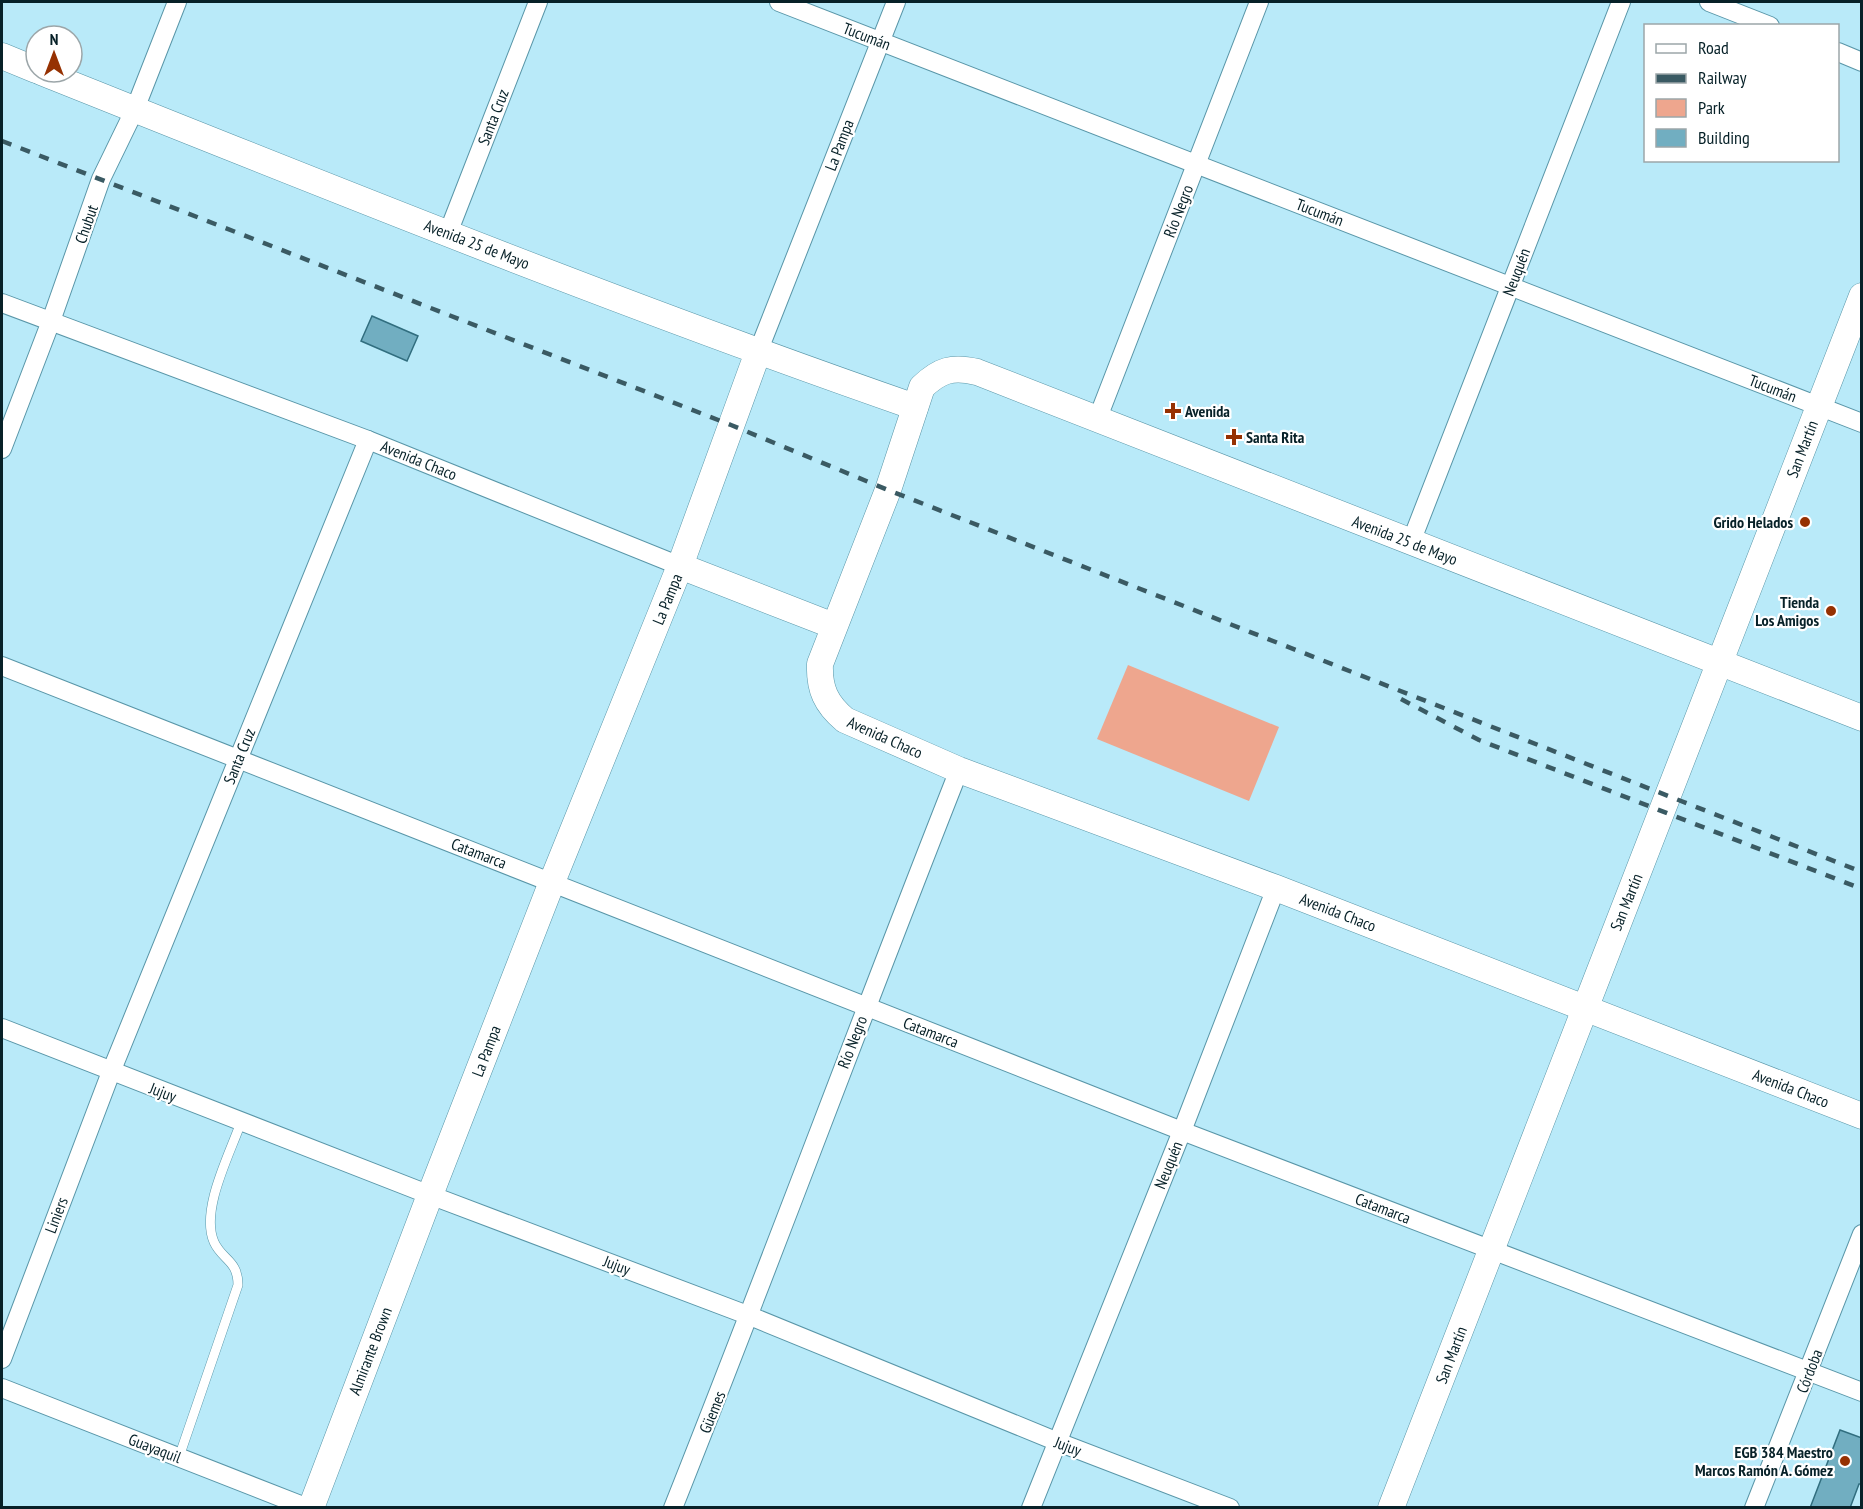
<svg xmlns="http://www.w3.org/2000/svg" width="1863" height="1509" viewBox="0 0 1863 1509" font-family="'PT Sans Narrow',sans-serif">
	<rect width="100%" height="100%" fill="#b9eaf9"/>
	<path fill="#eea68e" d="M1128,665L1279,727L1249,801L1097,739Z"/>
	<g fill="#71aec1" stroke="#316e7f" stroke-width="1.5">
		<path d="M372,316L418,336L407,361L361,341Z"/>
		<path d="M1840,1430L1862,1438V1484H1859L1850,1508H1810Z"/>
	</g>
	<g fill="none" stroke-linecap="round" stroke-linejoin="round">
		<defs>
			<path id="lane" d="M179,1457L238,1285C238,1260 222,1260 214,1242C200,1210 230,1154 241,1122"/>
			<g id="street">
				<path d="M779,2L1862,423"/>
				<path d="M1709,2L1770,26"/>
				<path d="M1838,52L1862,62"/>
				<path d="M448,233L538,2"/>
				<path d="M2,303L368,440L680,566"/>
				<path d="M758,352L896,2"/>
				<path d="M1097,420L1259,2"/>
				<path d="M2,449L51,321L101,179L135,109L177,2"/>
				<path d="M1411,542L1621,2"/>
				<path d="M2,666L1182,1131L1862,1392"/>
				<path d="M2,1028L430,1195L750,1316L1058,1442L1230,1508"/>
				<path d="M2,1359L111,1072L368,440"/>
				<path d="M2,1388L308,1508"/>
				<path d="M673,1508C771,1262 862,1015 959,770"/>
				<path d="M1031,1508L1182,1131L1276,888"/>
				<path d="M1754,1508L1862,1234"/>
			</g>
			<g id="secondary">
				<path d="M2,56L36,70"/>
				<path d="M41,72C331,188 621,305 915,407"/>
				<path d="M680,566L834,626"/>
				<path d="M1862,718L977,372C952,366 940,370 922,387L888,490L820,664C819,689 826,704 845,720L959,770L1276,888L1862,1116"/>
				<path d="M311,1508L430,1195L552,882L680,566L758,352"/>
				<path d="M1391,1508L1862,296"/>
			</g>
		</defs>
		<use href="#lane" stroke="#5996a8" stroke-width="10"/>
		<use href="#street" stroke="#5996a8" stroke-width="20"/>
		<use href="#secondary" stroke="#5996a8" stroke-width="27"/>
		<use href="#lane" stroke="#fff" stroke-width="9"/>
		<use href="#street" stroke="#fff" stroke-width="18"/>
		<use href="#secondary" stroke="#fff" stroke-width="26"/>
		<g stroke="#3a5a63" stroke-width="4.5" stroke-dasharray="10 10" stroke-linecap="butt">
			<path d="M2,141L731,425L888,490L1862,872"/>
			<path d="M1401,699L1479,740L1862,889"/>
		</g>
	</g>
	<g fill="#963102" stroke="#fff" stroke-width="2">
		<path d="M1170 402h6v6h6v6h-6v6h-6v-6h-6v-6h6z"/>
		<path d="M1231 428h6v6h6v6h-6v6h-6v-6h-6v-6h6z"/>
		<circle cx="1805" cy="522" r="6"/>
		<circle cx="1831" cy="611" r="6"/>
		<circle cx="1845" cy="1461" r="6"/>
	</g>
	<g text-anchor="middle" stroke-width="4.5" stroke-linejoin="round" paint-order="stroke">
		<g font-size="16" fill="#072128" stroke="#fff">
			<text transform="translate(867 36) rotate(21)" y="6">Tucumán</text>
			<text transform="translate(493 117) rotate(-69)" y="6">Santa Cruz</text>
			<text transform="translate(839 145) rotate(-69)" y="6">La Pampa</text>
			<text transform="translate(1178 211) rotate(-69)" y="6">Río Negro</text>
			<text transform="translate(1320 212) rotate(21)" y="6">Tucumán</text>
			<text transform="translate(86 224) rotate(-71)" y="6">Chubut</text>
			<text transform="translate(477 244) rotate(21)" y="6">Avenida 25 de Mayo</text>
			<text transform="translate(1516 272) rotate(-69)" y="6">Neuquén</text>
			<text transform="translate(1773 388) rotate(21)" y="6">Tucumán</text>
			<text transform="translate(1802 449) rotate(-69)" y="6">San Martín</text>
			<text transform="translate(419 460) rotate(22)" y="6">Avenida Chaco</text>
			<text transform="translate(1405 540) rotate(21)" y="6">Avenida 25 de Mayo</text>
			<text transform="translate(667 599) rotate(-68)" y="6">La Pampa</text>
			<text transform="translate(885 737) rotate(24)" y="6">Avenida Chaco</text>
			<text transform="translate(239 756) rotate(-68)" y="6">Santa Cruz</text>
			<text transform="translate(479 853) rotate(21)" y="6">Catamarca</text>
			<text transform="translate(1626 902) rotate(-68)" y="6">San Martín</text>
			<text transform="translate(1338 912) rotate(21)" y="6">Avenida Chaco</text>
			<text transform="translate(931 1032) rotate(21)" y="6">Catamarca</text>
			<text transform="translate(852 1042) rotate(-69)" y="6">Río Negro</text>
			<text transform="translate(486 1051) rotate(-69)" y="6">La Pampa</text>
			<text transform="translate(1791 1088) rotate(21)" y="6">Avenida Chaco</text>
			<text transform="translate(163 1092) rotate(21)" y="6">Jujuy</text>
			<text transform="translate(1168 1165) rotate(-68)" y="6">Neuquén</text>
			<text transform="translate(1383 1208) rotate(21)" y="6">Catamarca</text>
			<text transform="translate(56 1215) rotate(-69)" y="6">Liniers</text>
			<text transform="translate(617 1265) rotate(21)" y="6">Jujuy</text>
			<text transform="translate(370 1351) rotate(-69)" y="6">Almirante Brown</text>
			<text transform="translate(1451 1355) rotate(-69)" y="6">San Martín</text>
			<text transform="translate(1809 1371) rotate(-69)" y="6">Córdoba</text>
			<text transform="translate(712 1412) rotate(-68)" y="6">Güemes</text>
			<text transform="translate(1068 1446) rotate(21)" y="6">Jujuy</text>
			<text transform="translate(155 1448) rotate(21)" y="6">Guayaquil</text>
		</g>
		<g font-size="16" font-weight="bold" fill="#072128" stroke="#fff" text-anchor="end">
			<text x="1185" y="417" text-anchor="start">Avenida</text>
			<text x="1246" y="443" text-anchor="start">Santa Rita</text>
			<text x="1793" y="528">Grido Helados</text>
			<text x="1819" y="608">Tienda<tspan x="1819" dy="18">Los Amigos</tspan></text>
			<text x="1833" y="1458">EGB 384 Maestro<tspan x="1833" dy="18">Marcos Ramón A. Gómez</tspan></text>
		</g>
	</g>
	<rect width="1863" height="1509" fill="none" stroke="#072128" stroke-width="6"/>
	<rect x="1644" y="24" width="195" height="138" fill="#ffffff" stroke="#9ca6a9" stroke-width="1.5"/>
	<rect x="1656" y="44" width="30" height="9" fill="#ffffff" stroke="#9ca6a9" stroke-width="1.5"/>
	<text x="1698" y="54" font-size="18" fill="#072128">Road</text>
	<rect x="1656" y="74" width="30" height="9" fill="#3a5a63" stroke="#9ca6a9" stroke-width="1.5"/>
	<text x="1698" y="84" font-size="18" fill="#072128">Railway</text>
	<rect x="1656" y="99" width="30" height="18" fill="#eea68e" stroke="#9ca6a9" stroke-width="1.5"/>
	<text x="1698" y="114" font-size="18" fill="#072128">Park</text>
	<rect x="1656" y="129" width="30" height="18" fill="#71aec1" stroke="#9ca6a9" stroke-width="1.5"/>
	<text x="1698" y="144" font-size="18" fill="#072128">Building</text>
	<g transform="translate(54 54)"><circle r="28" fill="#ffffff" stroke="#9ca6a9" stroke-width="1.5"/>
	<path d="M0-4.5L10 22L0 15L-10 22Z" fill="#963102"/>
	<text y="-9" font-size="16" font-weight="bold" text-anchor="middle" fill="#072128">N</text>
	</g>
</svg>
